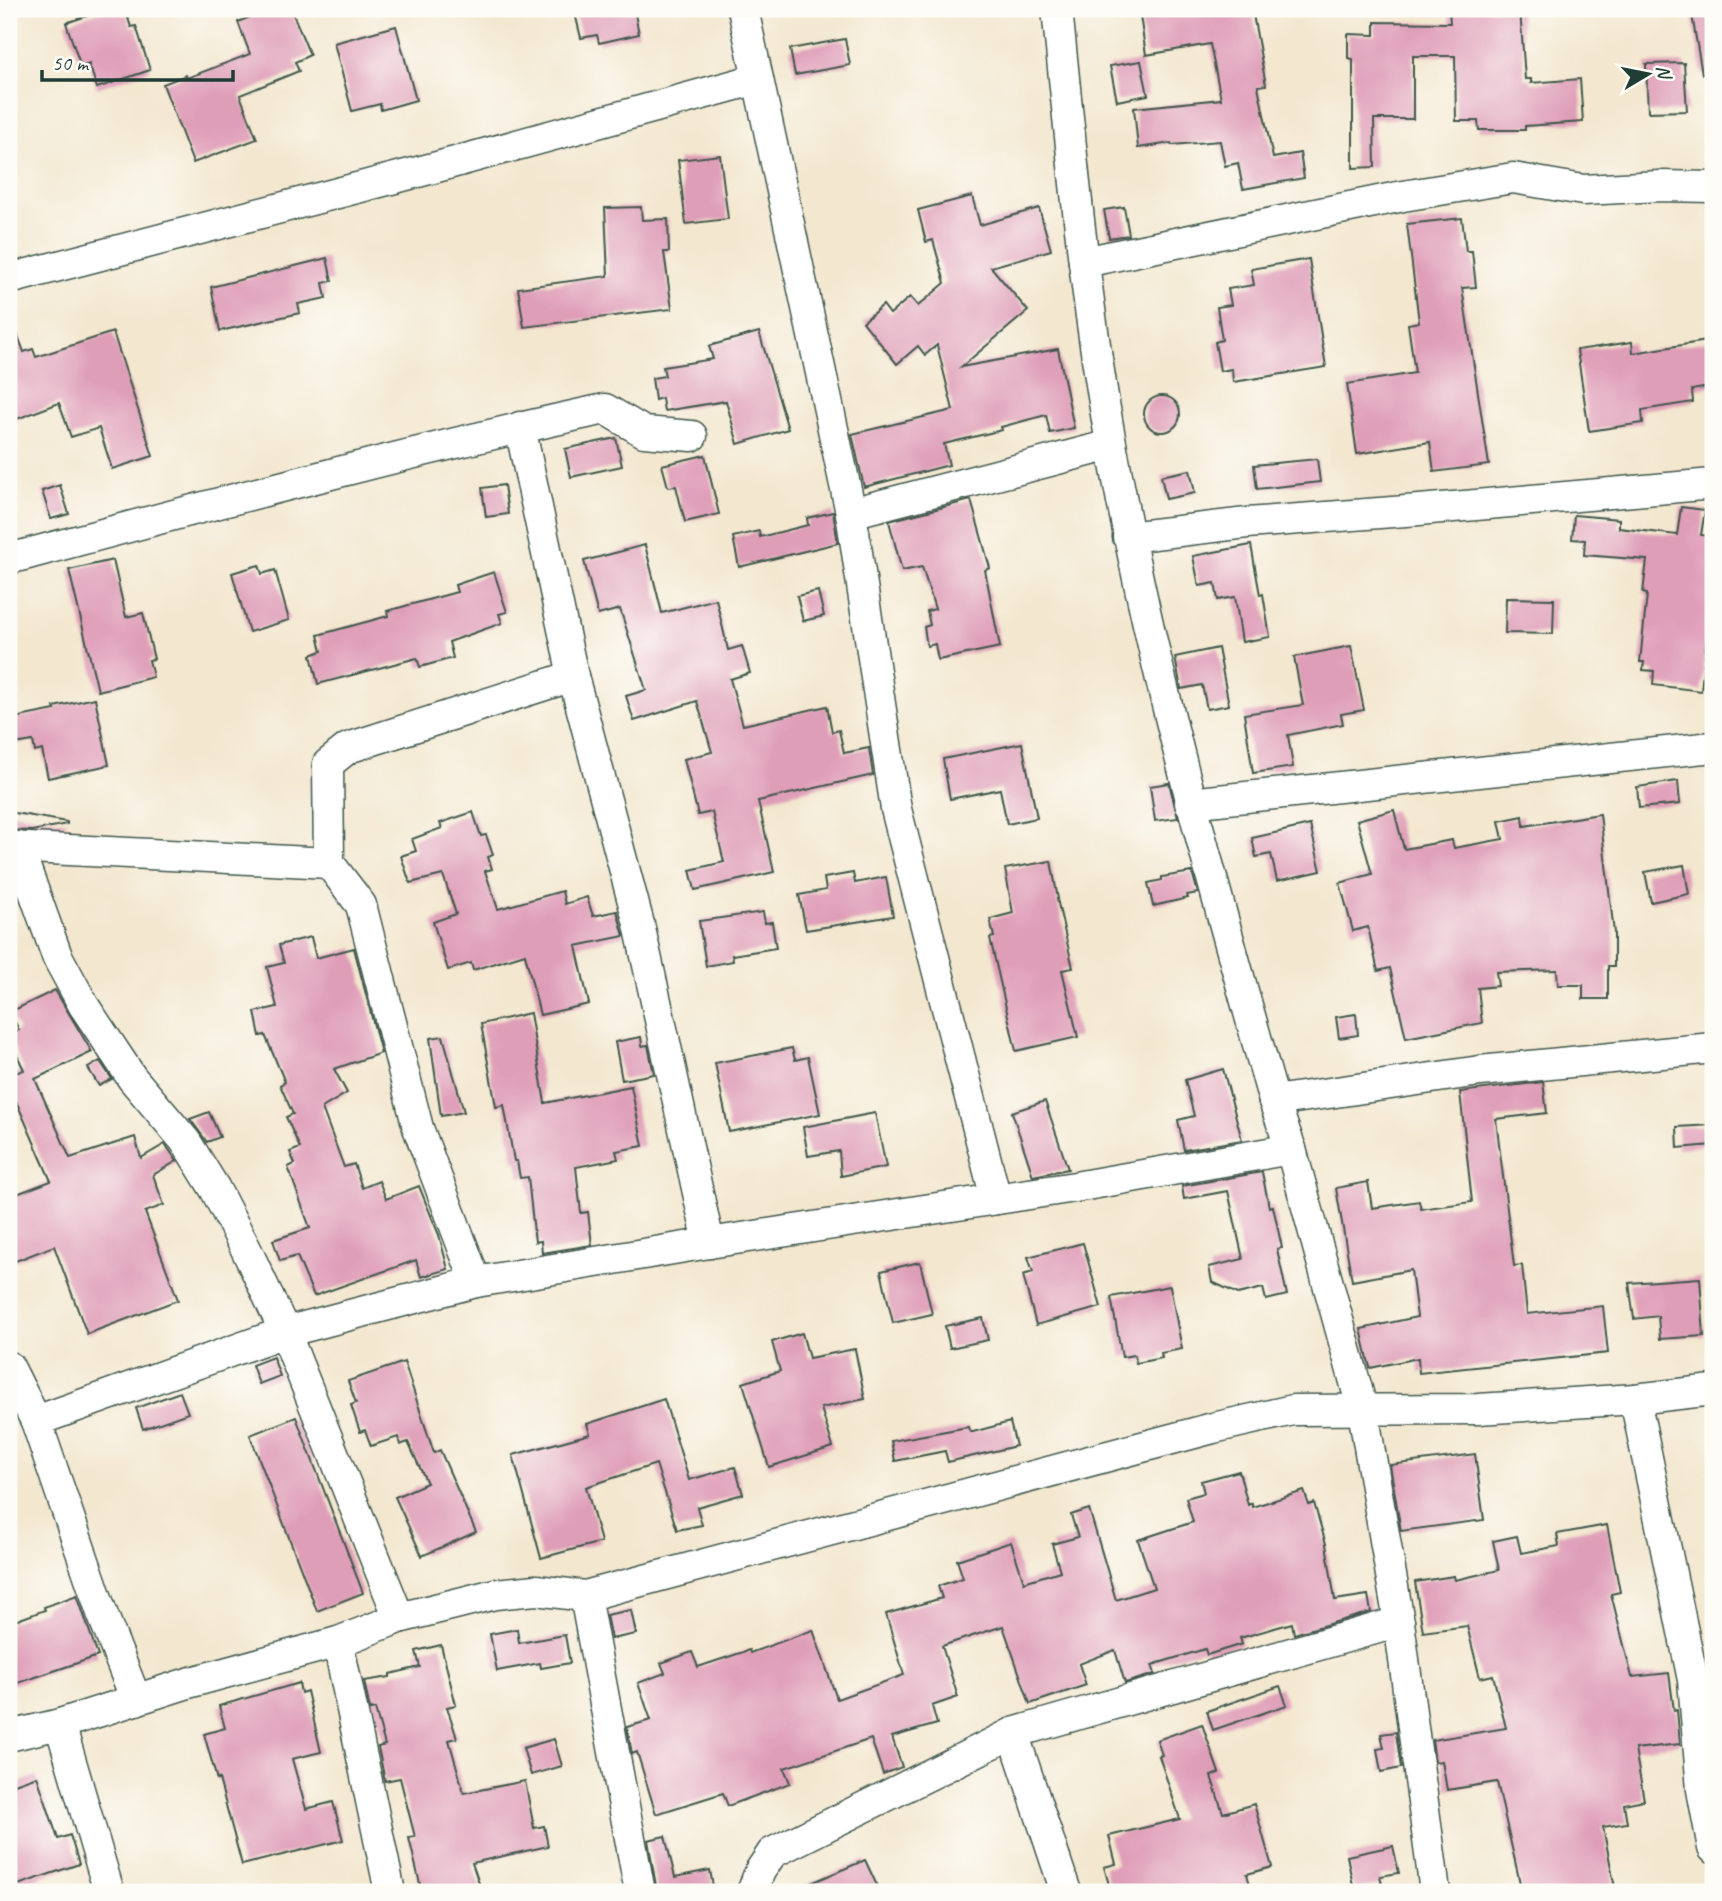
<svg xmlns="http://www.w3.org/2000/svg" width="1722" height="1901" viewBox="0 0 1722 1901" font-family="Caveat,sans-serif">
	<rect width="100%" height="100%" fill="#fdfcf7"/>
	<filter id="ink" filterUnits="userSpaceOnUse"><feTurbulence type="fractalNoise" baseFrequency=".0143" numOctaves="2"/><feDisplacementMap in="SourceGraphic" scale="14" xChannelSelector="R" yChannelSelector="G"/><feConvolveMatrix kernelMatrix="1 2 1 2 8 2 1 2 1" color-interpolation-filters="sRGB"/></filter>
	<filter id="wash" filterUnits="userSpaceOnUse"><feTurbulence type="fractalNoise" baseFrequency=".00686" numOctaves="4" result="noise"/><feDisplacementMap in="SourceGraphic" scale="28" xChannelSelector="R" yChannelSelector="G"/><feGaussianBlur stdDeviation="1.57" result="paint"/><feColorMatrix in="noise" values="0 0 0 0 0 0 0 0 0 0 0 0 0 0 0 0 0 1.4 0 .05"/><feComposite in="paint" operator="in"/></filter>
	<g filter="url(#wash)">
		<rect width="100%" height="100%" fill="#f3e7cf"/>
		<g id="blocks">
			<g fill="#df9eb8">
				<path d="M108,9H125L131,27L136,26L150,70L97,88L89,64L81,67L66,23Z"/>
				<path d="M269,9H291L310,55L295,62L299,71L240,95L257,139L193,163L163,84L186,75L187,78L250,54L238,22Z"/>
				<path d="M574,9H634L639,34L599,43L597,35L581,38Z"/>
				<path d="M1139,9H1252L1266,85L1258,86L1273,158L1300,153L1304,178L1243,189L1238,163L1225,166L1220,141L1172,145L1171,143L1138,148L1134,108L1221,99L1210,44L1146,55Z"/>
				<path d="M1449,9H1520L1525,79H1531V83L1580,79L1583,122L1525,126V130H1479L1478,121H1456L1455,56H1413V119H1374L1375,167L1353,168V59L1348,58V34L1375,35V22L1450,23Z"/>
				<path d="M1691,9H1713V73L1702,74Z"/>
				<path d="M396,26L416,100L381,110L380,104L352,111L334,43Z"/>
				<path d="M845,39L850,65L795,75L790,49Z"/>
				<path d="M1141,61L1148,95L1117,101L1110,66Z"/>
				<path d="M1684,63L1687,111L1648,112L1646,64Z"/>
				<path d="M720,155L728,219L686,224L678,160Z"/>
				<path d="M972,196L980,225L1039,208L1051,250L991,267L1028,311L961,367L1058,349L1074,428L1050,433L1046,415L1001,427L1002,430L944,444L949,465L864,487L852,434L953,410L937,345L925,355L918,346L897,364L863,322L883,305L890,314L910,297L918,306L945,283L933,240L926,242L918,210Z"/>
				<path d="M641,207L642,220L668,219L669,252H664L672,309L524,327L518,288L608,276L605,208Z"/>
				<path d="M1124,207L1129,235L1109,238L1104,210Z"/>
				<path d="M1462,218L1466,251H1472L1476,287L1462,288L1489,465L1434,472L1430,442L1357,454L1347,384L1415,373L1408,324L1419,322L1407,224Z"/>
				<path d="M327,258L332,281L323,283L326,298L298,304L300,313L220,331L211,287Z"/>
				<path d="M1309,259L1326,367L1233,382L1232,369L1220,371L1215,342L1222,340L1217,307L1231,305L1228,289L1254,285L1251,269Z"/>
				<path d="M11,317L24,352L33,349L36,357L113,332L153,456L112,469L99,428L71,437L59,403L9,422V318Z"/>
				<path d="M759,332L788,429L738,444L726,401L664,411L662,398L655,400L652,378L665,376L663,367L713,359L709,346Z"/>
				<path d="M1713,340V386L1692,390L1693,402L1642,410L1643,423L1589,431L1577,350L1632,342L1633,353Z"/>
				<circle cx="1162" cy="414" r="18"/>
				<path d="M616,438L622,466L571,477L565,449Z"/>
				<path d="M705,455L719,514L685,522L676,486L668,487L662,465Z"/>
				<path d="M1317,459L1320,482L1257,489L1254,465Z"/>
				<path d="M1190,470L1195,493L1166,499L1161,476Z"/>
				<path d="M60,485L69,514L51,519L42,491Z"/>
				<path d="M504,485L508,514L486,517L482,488Z"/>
				<path d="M971,500L990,568L985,570L1000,647L938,660L935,644L927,646L924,627L930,625L927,611L935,609L922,567L902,571L889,521Z"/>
				<path d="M1681,507L1705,510L1701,535L1713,537V608L1710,607L1701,691L1653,685L1654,671L1643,670L1644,662H1640L1647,594L1643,593L1647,560L1584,555L1585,540L1572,539L1574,515L1619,519V528L1677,535Z"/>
				<path d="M833,512L838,543L739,567L733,537L759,531L760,537L808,525L807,518Z"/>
				<path d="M645,545L662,613L716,599L728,650L742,646L750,673L730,679L743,725L827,706L832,732L839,730L844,753L869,748L873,775L758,801L774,872L695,890L690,870L724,862L712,812L698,815L684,759L712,752L697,701L634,721L626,696L646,690L620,609L598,615L584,561Z"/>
				<path d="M1251,545L1260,595L1263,594L1270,637L1242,642L1235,597L1218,600L1215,583L1199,586L1193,556Z"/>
				<path d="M113,560L126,617L143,613L154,659L149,660L153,677L98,691L69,570Z"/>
				<path d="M259,565L262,574L275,570L289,620L249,632L232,573Z"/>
				<path d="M494,572L507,612L499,614L502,623L449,642L453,658L420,667L417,658L318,684L311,655L322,651L318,635L388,616L387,611L457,592L455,585Z"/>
				<path d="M818,591L824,616L803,621L797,596Z"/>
				<path d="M1506,598L1554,599L1553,634L1505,633Z"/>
				<path d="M1351,646L1364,710L1341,714L1343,724L1288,735L1293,767L1253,773L1244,714L1303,705L1294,657Z"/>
				<path d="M1218,648L1229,705L1207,709L1202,685L1181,689L1175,657Z"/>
				<path d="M95,698L109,765L48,778L42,750L35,752L33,741L9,745V719L55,710L54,707Z"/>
				<path d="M1022,743L1037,818L1007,824L1000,789L950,799L943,759Z"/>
				<path d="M1678,781L1680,804L1639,808L1637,787Z"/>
				<path d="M1169,783L1178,818L1155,821L1150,786Z"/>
				<path d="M1394,810L1404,849L1452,840L1454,848L1503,839L1499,821L1523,816L1524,826L1600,814L1614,933V966H1608V999H1583V985H1558L1557,970L1496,972L1498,986L1478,988L1482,1023L1406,1038L1390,968L1378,971L1368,927L1353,931L1340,883L1372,874L1357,820Z"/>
				<path d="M9,812L67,822V824L32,831L9,830Z"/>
				<path d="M473,812L481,836L486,835L493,855L488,857L492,869L485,871L498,909L562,891L565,904L587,897L593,916L617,911L624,936L576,946L589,1004L540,1015L525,954L473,970L471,963L448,970L433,922L456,914L443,875L410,883L401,856L416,851L412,839L442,828L440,823Z"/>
				<path d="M1310,825L1321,871L1277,881L1271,854L1256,857L1252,838Z"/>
				<path d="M1051,861L1058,899H1057L1073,968L1062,970L1078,1037L1016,1051L990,938L994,937L990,919L1013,913L1005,869Z"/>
				<path d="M1684,865L1689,894L1651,902L1645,872Z"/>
				<path d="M1192,872L1198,893L1187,895L1188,898L1153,906L1148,883L1162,880V877Z"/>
				<path d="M853,873L855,883L886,877L893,916L806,930L799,895L826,890L824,878Z"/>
				<path d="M763,912L765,923L772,922L776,948L732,955L733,961L706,966L699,921Z"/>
				<path d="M311,937L316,958L354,948L381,1053L334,1069L347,1093L322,1108L344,1167L354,1164L362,1188L379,1181L386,1199L419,1186L439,1235L448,1269L421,1277L416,1260L314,1296L297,1256L280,1261L273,1240L310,1228L288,1167L295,1164L290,1152L300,1148L286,1117L293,1114L280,1085L285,1082L265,1035L260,1036L255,1012L277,1007L267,967L284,963L279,945Z"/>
				<path d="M55,990L92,1052L35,1079L70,1158L135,1137L141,1158L165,1144L177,1161L153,1175L164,1205L145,1212L178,1300L87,1334L54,1246L13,1262L9,1251V1197L51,1181L9,1085V1075L24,1070L9,1038V1035L19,1030L10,1012Z"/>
				<path d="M530,1013L545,1103L631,1086L643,1146L616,1151L618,1159L576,1167L581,1213L588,1212L592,1245L542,1253L541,1241L535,1242L528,1177L520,1178L517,1161H514L504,1105L496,1107L481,1024Z"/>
				<path d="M1356,1014L1358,1035L1339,1038L1336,1017Z"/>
				<path d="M443,1036L464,1112L441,1116L430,1038Z"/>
				<path d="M641,1037L642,1046L648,1045L654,1074L622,1080L615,1042Z"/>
				<path d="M792,1048L795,1060L808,1057L820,1114L729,1132L715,1063Z"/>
				<path d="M100,1061L112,1079L99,1086L88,1068Z"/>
				<path d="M1223,1069L1242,1140L1184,1150L1178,1120L1194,1116L1185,1080Z"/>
				<path d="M1543,1082L1547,1113L1496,1119L1514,1266L1522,1265L1527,1314L1603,1306L1608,1353L1419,1373L1418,1358L1370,1368L1361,1329L1417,1317L1411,1270L1352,1281L1336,1188L1368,1182L1372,1208L1419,1201L1421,1209L1472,1202L1460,1092Z"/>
				<path d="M1045,1101L1068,1169L1033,1176L1012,1112Z"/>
				<path d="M209,1112L220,1137L207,1142L190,1119Z"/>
				<path d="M875,1113L886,1167L841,1176L839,1151L808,1156L803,1127Z"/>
				<path d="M1713,1125V1145L1678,1148L1677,1127Z"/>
				<path d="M1262,1172L1269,1207L1273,1206L1282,1248L1277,1249L1287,1295L1266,1300L1263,1288L1238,1294L1212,1282L1209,1267L1243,1259L1228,1191L1184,1199L1182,1186Z"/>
				<path d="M1083,1243L1101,1307L1036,1325L1023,1275L1033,1272L1028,1257Z"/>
				<path d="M920,1262L932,1314L893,1323L881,1271Z"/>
				<path d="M1700,1278L1704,1336L1660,1339L1658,1316L1634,1319L1629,1283Z"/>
				<path d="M1170,1286L1182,1349L1161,1353L1162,1358L1136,1363L1134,1355L1122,1357L1111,1297Z"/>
				<path d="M983,1318L988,1340L950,1348L945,1326Z"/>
				<path d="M802,1333L809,1358L855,1349L865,1399L821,1408L833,1447L769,1467L743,1383L780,1371L772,1342Z"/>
				<path d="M273,1357L280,1376L259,1384L252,1365Z"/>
				<path d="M404,1362L434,1453L440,1450L476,1532L422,1556L395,1497L427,1483L408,1442L400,1445L398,1437L371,1446L365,1430L360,1432L351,1405L356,1403L348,1381Z"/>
				<path d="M180,1392L188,1413L143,1429L136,1408Z"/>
				<path d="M664,1399L689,1480L735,1467L743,1494L697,1507L702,1525L677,1530L656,1464L586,1487L601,1542L541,1558L513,1455L590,1434L587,1424Z"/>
				<path d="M296,1417L363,1593L317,1611L250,1435Z"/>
				<path d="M1010,1422L1016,1446L948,1462L945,1451L895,1461L891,1441L968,1427L970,1432H973Z"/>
				<path d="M1475,1454L1484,1520L1401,1531L1390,1465Z"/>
				<path d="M1239,1471L1248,1505L1252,1503V1507L1304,1491L1309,1505L1314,1503L1326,1544L1335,1600L1368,1595L1371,1612L1294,1634L1292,1623L1240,1638L1242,1644L1207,1655L1205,1649L1152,1665L1155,1674L1125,1683L1115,1650L1079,1664L1086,1685L1030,1704L1003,1626L942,1646L958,1697L932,1706L937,1724L892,1737L902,1767L883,1774L871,1739L784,1768L790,1783L728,1806L723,1793L656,1814L637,1752L632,1754L627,1727L651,1720L638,1683L665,1673L661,1663L692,1652L698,1667L749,1650L750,1653L813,1630L837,1699L904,1675L886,1614L942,1598L938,1586L963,1578L957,1560L1011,1542L1024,1582L1060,1571L1052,1544L1078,1537L1071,1515L1089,1509L1116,1600L1154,1588L1138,1540L1193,1522L1186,1498L1204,1493L1201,1481Z"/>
				<path d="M1607,1525L1620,1592L1611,1594L1632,1677L1669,1673L1674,1711L1677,1710L1680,1744L1635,1749L1644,1800L1624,1804L1627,1823L1603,1827L1615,1888L1593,1892H1522L1497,1782L1447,1790L1442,1761L1435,1762L1432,1740L1506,1728L1493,1675L1480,1678L1467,1626L1423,1632L1415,1582L1454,1576L1455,1580L1499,1570L1493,1541L1517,1536L1521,1553L1559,1546L1557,1534Z"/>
				<path d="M77,1595L98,1656L9,1686V1623L45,1610L44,1607Z"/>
				<path d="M631,1610L636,1634L611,1639L606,1615Z"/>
				<path d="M517,1629L519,1643L565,1635L570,1663L541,1668L540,1663L497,1671L490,1634Z"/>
				<path d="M441,1645L456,1705L447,1707L457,1738L449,1740L464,1793L525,1781L534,1828L544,1826L548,1846L472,1863L482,1892H422L409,1838L415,1837L400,1778L385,1781L378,1747L385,1745L375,1709L370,1710L364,1681L390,1677V1674L420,1667L416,1651Z"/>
				<path d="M299,1683L301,1693L307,1691L321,1752L292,1759L306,1809L333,1802L343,1840L242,1865L219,1779L217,1780L204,1734L225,1728L219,1706Z"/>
				<path d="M1280,1686L1287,1705L1213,1730L1207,1711Z"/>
				<path d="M1202,1724L1219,1773L1211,1776L1223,1813L1254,1804L1272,1867L1247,1874L1252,1892H1111L1104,1867L1116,1864L1109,1836L1180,1819L1159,1756L1162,1755L1157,1740Z"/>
				<path d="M1396,1732L1401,1768L1381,1772L1377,1749L1384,1748L1381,1734Z"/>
				<path d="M554,1739L562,1766L531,1775L523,1748Z"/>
				<path d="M37,1776L58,1839L70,1835L79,1864L15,1886L9,1866V1786Z"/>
				<path d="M665,1836L675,1877L710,1870L714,1892H657L648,1840Z"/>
				<path d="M1393,1846L1399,1873L1380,1876L1382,1884L1354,1890L1347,1856Z"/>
				<path d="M865,1860L880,1892H790Z"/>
			</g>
		</g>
	</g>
	<g filter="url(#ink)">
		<use href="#blocks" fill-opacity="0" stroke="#3f564b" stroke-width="2"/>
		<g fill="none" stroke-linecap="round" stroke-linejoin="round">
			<defs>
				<g id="minor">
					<path d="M743,9L851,513L896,809L996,1199"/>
					<path d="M1057,9C1072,155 1085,303 1112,448C1152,670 1213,886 1274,1101L1291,1149L1363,1411L1399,1622L1435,1892"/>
					<path d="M1084,262L1403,196L1513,178L1583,190L1660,186L1713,187"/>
					<path d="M9,279L437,167L757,79"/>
					<path d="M520,427L573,676L639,924L709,1243"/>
					<path d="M851,513L1111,445"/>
					<path d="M1128,537L1247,523L1419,510L1713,484"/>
					<path d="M9,559C207,506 405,452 605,409L644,432L692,436"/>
					<path d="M1190,803L1713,747"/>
					<path d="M9,847L329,863"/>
					<path d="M18,847L57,956L84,1006L132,1078L186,1142L215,1189L246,1249L285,1332L399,1618"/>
					<path d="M1274,1101L1480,1071L1713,1048"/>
					<path d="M476,1282L418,1128L361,905L329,863L328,764L348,748L573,676"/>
					<path d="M9,1367L36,1421L102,1613L136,1700"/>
					<path d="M1635,1399L1693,1680L1702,1790L1713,1848"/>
					<path d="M36,1421L285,1332L476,1282L709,1243L1075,1187L1291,1149"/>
					<path d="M585,1596L640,1892"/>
					<path d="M338,1642L390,1892"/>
					<path d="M60,1724L109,1892"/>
					<path d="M1013,1733L1066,1892"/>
					<path d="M9,1736L60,1724L188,1683L338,1642L399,1618L495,1594L536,1590L585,1596L1213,1428L1293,1410L1478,1409L1635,1399L1713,1390"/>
					<path d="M752,1892L760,1871L772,1853L1013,1733L1399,1622"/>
				</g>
			</defs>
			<use href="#minor" stroke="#3f564b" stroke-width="33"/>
			<use href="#minor" stroke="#fff" stroke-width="30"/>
		</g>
	</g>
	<rect width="1722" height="1901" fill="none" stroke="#fdfcf7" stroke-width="35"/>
	<g transform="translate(1648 74) rotate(80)" stroke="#fdfcf7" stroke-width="5" paint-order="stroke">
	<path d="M0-5L12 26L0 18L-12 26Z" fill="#1f3d34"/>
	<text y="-10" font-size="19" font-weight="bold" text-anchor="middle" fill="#1f3d34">N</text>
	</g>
	<path d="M42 70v10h191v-10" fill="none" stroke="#1f3d34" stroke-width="3.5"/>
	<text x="52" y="70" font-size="21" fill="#1f3d34" stroke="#fdfcf7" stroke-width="5" paint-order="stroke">50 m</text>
</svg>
